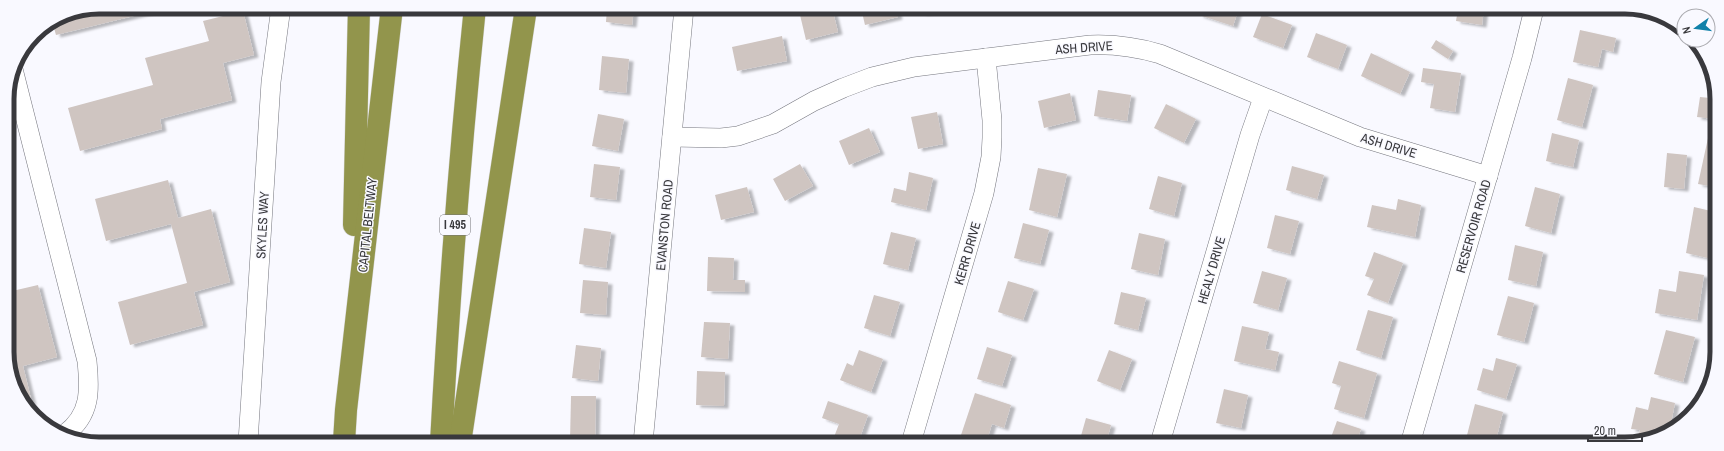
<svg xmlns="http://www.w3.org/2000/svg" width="1724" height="451" viewBox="0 0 1724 451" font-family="'Archivo Narrow',sans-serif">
	<defs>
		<filter id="shadow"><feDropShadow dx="4.5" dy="2.5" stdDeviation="1" flood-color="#0004"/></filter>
	</defs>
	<rect width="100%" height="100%" fill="#f9f9ff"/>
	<g fill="#cfc5c1" filter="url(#shadow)">
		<path d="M99,7H166V8L56,35L52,21L64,14Z"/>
		<path d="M607,8H634L632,25L606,22Z"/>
		<path d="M827,8H832L838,32L806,40L800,15Z"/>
		<path d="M861,8H896L898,17L865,25Z"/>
		<path d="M921,8H952V9L922,13Z"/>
		<path d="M1201,8H1239L1233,26L1199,15Z"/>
		<path d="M1458,9H1484L1482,25L1456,21Z"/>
		<path d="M243,11L254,55L223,63L232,100L160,119L162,129L80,151L68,108L153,85L145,58L209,41L203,21Z"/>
		<path d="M1262,14L1292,25L1283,48L1253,37Z"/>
		<path d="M1580,30L1616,38L1613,52L1602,49L1598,67L1573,62Z"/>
		<path d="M1316,33L1347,45L1338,69L1307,57Z"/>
		<path d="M782,36L787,61L737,71L732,47Z"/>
		<path d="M1436,40L1453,51L1448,59L1431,48Z"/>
		<path d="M1371,53L1410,72L1400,94L1361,76Z"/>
		<path d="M602,56L629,59L626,93L599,90Z"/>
		<path d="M1423,68L1461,73L1455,112L1430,108L1434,84L1421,82Z"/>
		<path d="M1568,78L1593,85L1582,127L1557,120Z"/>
		<path d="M1712,84L1715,85V119L1697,117L1700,97L1710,98Z"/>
		<path d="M1098,90L1131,95L1127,121L1094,116Z"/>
		<path d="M1070,93L1076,120L1044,128L1038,101Z"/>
		<path d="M1166,104L1196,119L1184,143L1154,128Z"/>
		<path d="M937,112L943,144L918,149L911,117Z"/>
		<path d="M598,114L624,119L618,151L592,146Z"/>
		<path d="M869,128L880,152L849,165L839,141Z"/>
		<path d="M1552,133L1579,140L1573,167L1546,161Z"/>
		<path d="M1708,138L1715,140V187L1698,184Z"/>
		<path d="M1667,153L1687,155L1684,189L1664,187Z"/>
		<path d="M594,164L620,167L616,200L590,197Z"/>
		<path d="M800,164L813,186L785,201L773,179Z"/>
		<path d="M1292,166L1324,175L1317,199L1286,190Z"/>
		<path d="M1038,168L1067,174L1057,217L1029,210Z"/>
		<path d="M909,172L933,178L926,210L891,202L894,188L906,191Z"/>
		<path d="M1158,176L1182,183L1174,216L1149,209Z"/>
		<path d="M168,180L178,218L211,209L230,282L194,292L203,325L130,345L118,302L187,283L171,224L106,241L95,199Z"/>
		<path d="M747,187L754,212L721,220L715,195Z"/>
		<path d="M1535,187L1560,194L1551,233L1525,226Z"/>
		<path d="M1398,199L1421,205L1415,237L1367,227L1372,205L1396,210Z"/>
		<path d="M1694,207L1715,212V240L1712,259L1686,253Z"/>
		<path d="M1275,215L1299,221L1290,254L1267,248Z"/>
		<path d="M1023,223L1049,230L1040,264L1014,258Z"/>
		<path d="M584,228L611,232L606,268L579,264Z"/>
		<path d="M891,232L916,238L908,270L883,264Z"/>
		<path d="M1139,233L1165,239L1158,275L1131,269Z"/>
		<path d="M1515,245L1543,252L1536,286L1508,280Z"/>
		<path d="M1374,252L1403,263L1388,303L1367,295L1374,279L1365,276Z"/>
		<path d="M708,257L734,258L733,280H745V292L707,291Z"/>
		<path d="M1262,271L1287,278L1278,310L1253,303Z"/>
		<path d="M1679,271L1704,275L1697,320L1655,313L1659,289L1676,292Z"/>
		<path d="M583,280L608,282L606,315L580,313Z"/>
		<path d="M1008,281L1034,289L1023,320L998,312Z"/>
		<path d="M38,285L57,357L23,366L32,403L27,404L9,370V365L13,364L9,345L8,292Z"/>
		<path d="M1121,292L1146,298L1138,330L1114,324Z"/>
		<path d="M874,295L900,302L890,336L864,328Z"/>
		<path d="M1508,296L1534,303L1524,342L1497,335Z"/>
		<path d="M1368,310L1393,317L1381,358L1356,350Z"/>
		<path d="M704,322L730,323L728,359L701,357Z"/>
		<path d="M1242,326L1269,332L1265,349L1279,352L1275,370L1234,361Z"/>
		<path d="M1666,330L1695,337L1683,382L1654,374Z"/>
		<path d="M576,345L601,348L598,381L572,378Z"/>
		<path d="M987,347L1012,355L1002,386L977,379Z"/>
		<path d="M859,350L883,359L871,392L840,380L847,363L853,366Z"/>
		<path d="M1109,350L1132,359L1120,390L1097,381Z"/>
		<path d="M1496,358L1517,364L1506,399L1477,390L1483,368L1493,371Z"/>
		<path d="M1339,361L1377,373L1364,418L1334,409L1341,386L1332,383Z"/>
		<path d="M697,371L725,372L724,406L696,405Z"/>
		<path d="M1224,389L1248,395L1241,428L1216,423Z"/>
		<path d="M975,393L1011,405L1004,428L992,424L986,443L961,435Z"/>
		<path d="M571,396H596L595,442L570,441Z"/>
		<path d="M1651,397L1675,403L1670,428L1637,441L1640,430L1631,429L1636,407L1648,410Z"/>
		<path d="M828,401L868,415L858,443H851L834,437L839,424L822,418Z"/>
		<path d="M1475,404L1503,412L1495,444H1485L1466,439Z"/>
		<path d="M1086,418L1111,425L1106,443H1079Z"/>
		<path d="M1337,421L1361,429L1356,444L1329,443Z"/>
		<path d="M695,436L720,439V443H694Z"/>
	</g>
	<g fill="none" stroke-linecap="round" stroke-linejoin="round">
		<defs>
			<g id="minor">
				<path d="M13,69L87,361C90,390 91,415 65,434"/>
				<path d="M672,137L721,138L738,136L773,124L814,101L843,88L872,77L914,67L1090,45C1114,44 1136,47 1160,54L1360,137L1488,176"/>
				<path d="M248,442L271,82L281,7"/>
				<path d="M643,443L684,8"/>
				<path d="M911,443L984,193L991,157L992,138V120L986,58"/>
				<path d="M1160,443L1250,135L1263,98"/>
				<path d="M1410,444L1522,58L1534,9"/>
			</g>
			<g id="motorway">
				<path d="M354,225L359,7"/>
				<path d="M344,442L346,410L392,7"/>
				<path d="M441,443C449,297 460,152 475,7"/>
				<path d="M460,443L526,8"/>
			</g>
		</defs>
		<use href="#minor" stroke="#75767e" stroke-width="20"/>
		<use href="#motorway" stroke="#d7d7d8" stroke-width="23"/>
		<use href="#minor" stroke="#fff" stroke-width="19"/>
		<use href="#motorway" stroke="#92954c" stroke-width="22"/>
	</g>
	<g text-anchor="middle" stroke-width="3" stroke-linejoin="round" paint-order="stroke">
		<rect fill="#f9f9ff" stroke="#737377" stroke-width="1" x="440" y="215" width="30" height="20" rx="3"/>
		<g font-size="12" font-weight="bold" fill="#39393d">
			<text x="455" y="229">I 495</text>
		</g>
		<g font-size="13" fill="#39393d" stroke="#f9f9ff">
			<text transform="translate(1084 47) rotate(-4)" y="5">ASH DRIVE</text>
			<text transform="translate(1389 145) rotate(17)" y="5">ASH DRIVE</text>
			<text transform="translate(262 225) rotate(-87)" y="5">SKYLES WAY</text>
			<text transform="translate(367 225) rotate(-84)" y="5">CAPITAL BELTWAY</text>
			<text transform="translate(664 225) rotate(-85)" y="5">EVANSTON ROAD</text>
			<text transform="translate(1473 226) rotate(-74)" y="5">RESERVOIR ROAD</text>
			<text transform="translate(967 253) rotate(-74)" y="5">KERR DRIVE</text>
			<text transform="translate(1211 270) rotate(-74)" y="5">HEALY DRIVE</text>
		</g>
	</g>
	<path d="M0 0H1724V451H0ZM99 14H1625A85 85 0 0 1 1710 99V352A85 85 0 0 1 1625 437H99A85 85 0 0 1 14 352V99A85 85 0 0 1 99 14Z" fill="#f9f9ff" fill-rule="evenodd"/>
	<path fill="none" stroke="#39393d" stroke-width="5" d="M99 14H1625A85 85 0 0 1 1710 99V352A85 85 0 0 1 1625 437H99A85 85 0 0 1 14 352V99A85 85 0 0 1 99 14Z"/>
	<g transform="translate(1696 28) rotate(256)"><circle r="19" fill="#f9f9ff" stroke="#acacb1"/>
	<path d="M0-3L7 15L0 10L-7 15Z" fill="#1081a9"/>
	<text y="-6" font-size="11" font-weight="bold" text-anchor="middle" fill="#39393d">N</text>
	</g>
	<path d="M1588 435v6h54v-6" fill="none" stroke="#39393d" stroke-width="2"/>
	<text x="1594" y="435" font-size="12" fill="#39393d" stroke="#f9f9ff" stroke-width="3" paint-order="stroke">20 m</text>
</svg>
